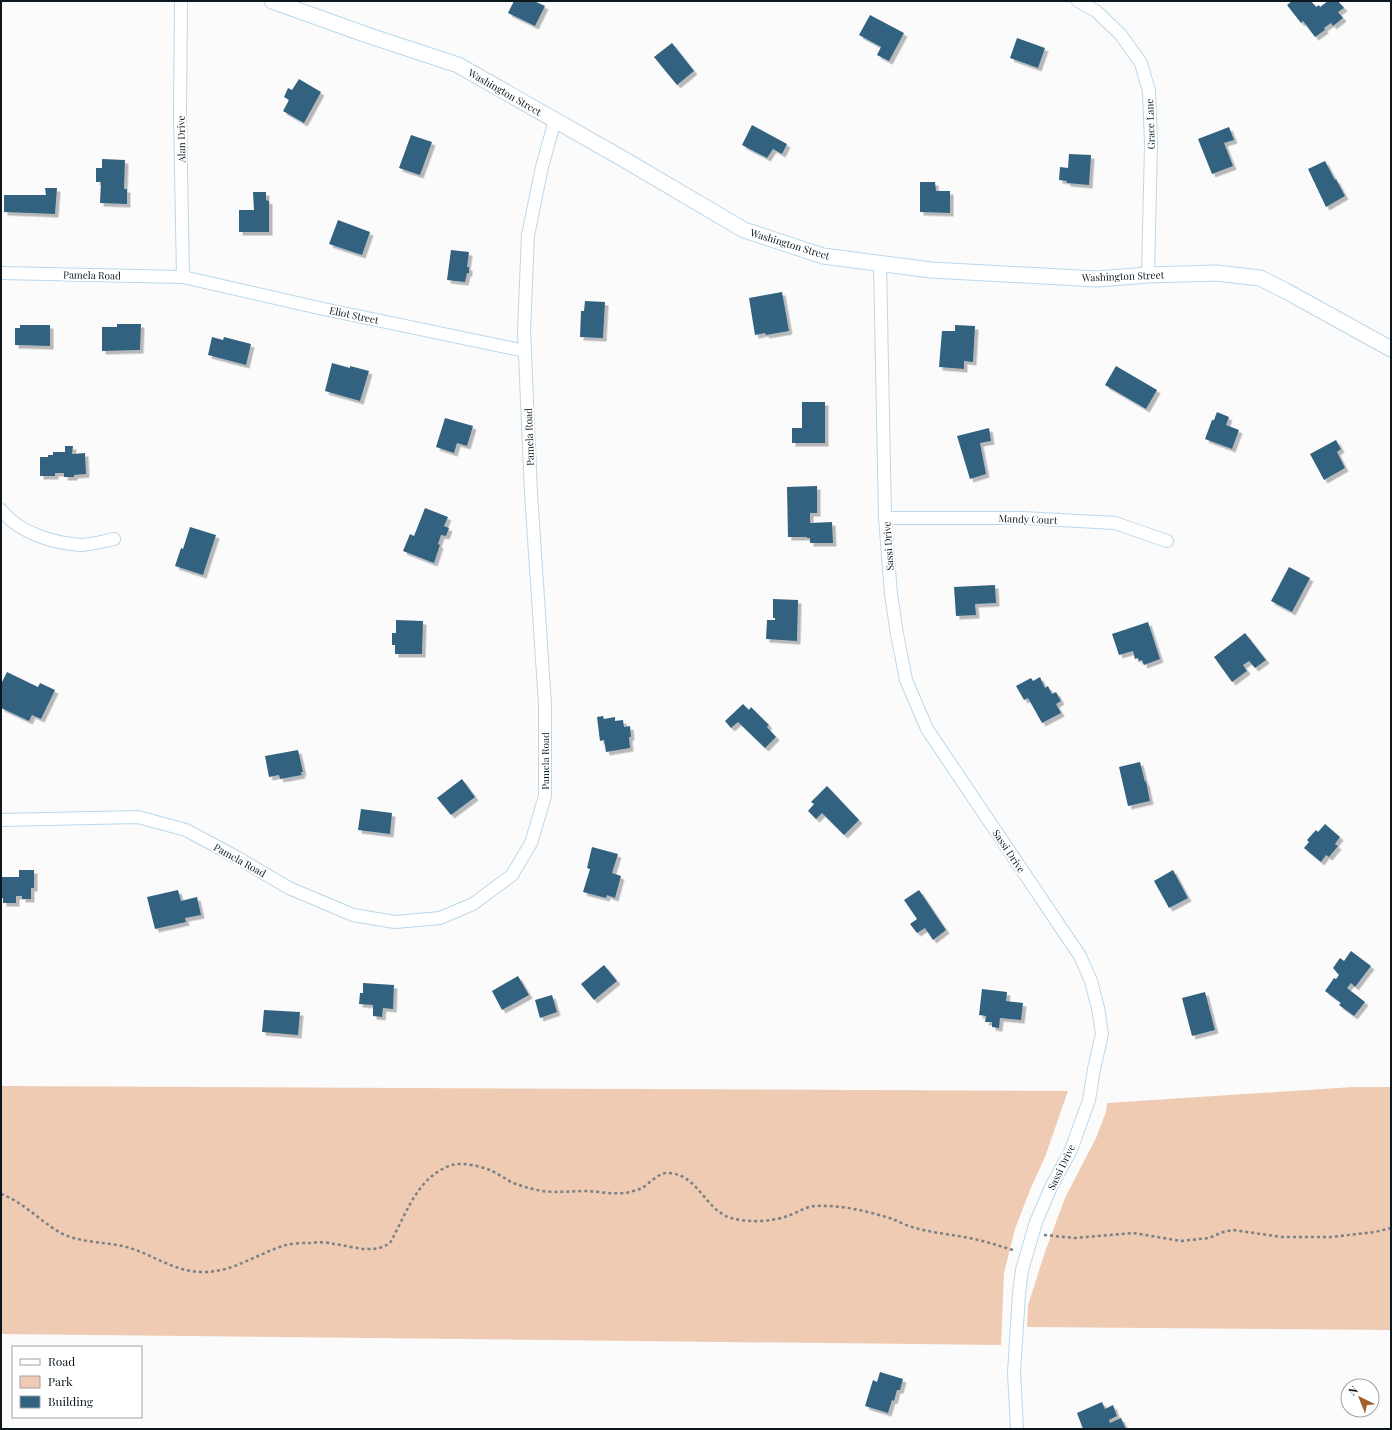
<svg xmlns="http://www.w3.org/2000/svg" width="1392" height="1430" viewBox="0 0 1392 1430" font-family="'Playfair Display',serif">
	<defs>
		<filter id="shadow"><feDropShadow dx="3.5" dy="3.5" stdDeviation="0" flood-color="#0004"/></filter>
	</defs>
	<rect width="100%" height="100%" fill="#fbfbfb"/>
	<g fill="#efcbb3">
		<path d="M1,1086L1068,1091L1045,1157L1030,1190L1015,1229L1004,1273L1001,1345L1,1334Z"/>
		<path d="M1353,1087H1391V1330L1027,1327L1028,1305L1045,1252L1065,1198L1096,1138L1106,1112L1107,1103Z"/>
	</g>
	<g fill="#31627f" filter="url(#shadow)">
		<path d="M514,1H534L545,6L535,26L508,13Z"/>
		<path d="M1292,1H1311L1316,7L1319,5L1320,7L1328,1H1338L1344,8L1338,12L1343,18L1333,26L1331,23L1324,28L1325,30L1315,37L1303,21L1301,23L1287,5Z"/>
		<path d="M870,15L904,33L889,61L877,55L881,47L859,35Z"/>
		<path d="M1017,38L1045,48L1038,68L1010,58Z"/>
		<path d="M672,43L694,71L677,85L654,57Z"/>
		<path d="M299,79L321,92L304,123L283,111L289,100L284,97L288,88L292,90Z"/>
		<path d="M752,125L787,144L782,154L773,149L767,158L742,145Z"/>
		<path d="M1229,127L1234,140L1224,143L1233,166L1212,174L1198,139Z"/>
		<path d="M411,135L432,142L420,175L399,168Z"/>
		<path d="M1069,154L1091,155L1089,185L1067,183V181L1059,180L1060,167L1068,168Z"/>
		<path d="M102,159L125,160L124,189H127V204L100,203L101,182H96V168H102Z"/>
		<path d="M1325,161L1335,180L1336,179L1345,196L1326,207L1308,169Z"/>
		<path d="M920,182H935L936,191H950V213L920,212Z"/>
		<path d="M45,188H57L55,214L4,212V195H46Z"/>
		<path d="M253,192H266V200L269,201V232H239V210H254Z"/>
		<path d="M338,220L370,232L362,255L329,244Z"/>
		<path d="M451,250L469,252L467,267H469V273H467L465,282L447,280Z"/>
		<path d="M782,292L789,331L766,335L765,333L755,335L749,298Z"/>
		<path d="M585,301L605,302L603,338L580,337L581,311H584Z"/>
		<path d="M117,324H141L140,350L102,351V327H117Z"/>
		<path d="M20,325H50V346L15,345V328H20Z"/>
		<path d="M955,325L975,326L973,362L964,361V369L939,367L942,331H955Z"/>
		<path d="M212,337L223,340L224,337L251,344L246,365L208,355Z"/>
		<path d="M332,363L350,368V366L369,371L360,401L325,391Z"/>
		<path d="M1116,366L1157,390L1146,409L1105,385Z"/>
		<path d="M802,402H825V443H792V428H802Z"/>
		<path d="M1217,412L1229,417L1226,425L1239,430L1232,449L1205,439L1212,420H1214Z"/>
		<path d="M445,418L473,426L467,446L457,443L454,453L436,447Z"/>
		<path d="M989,428L991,441L980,443L986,474L970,479L957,436Z"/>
		<path d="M1336,440L1341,449L1337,452L1345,468L1324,480L1310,454Z"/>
		<path d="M65,446H73L72,454L85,453L86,474L74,475V477H64V473H55V476H40V457H48V455H53V452H65Z"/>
		<path d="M817,486V513H810V523L832,522L833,543H810V538H807V537H788L787,487Z"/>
		<path d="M425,508L448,517L444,526L449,528L446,536L441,535L438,544L440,545L434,563L403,551L410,534L414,536Z"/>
		<path d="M190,527L216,535L203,575L175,566L181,548L183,549Z"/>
		<path d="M1289,567L1310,578L1292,612L1271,601Z"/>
		<path d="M995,585L996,603L975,604L976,615L956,616L954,587Z"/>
		<path d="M773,599L798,600L797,641L766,639L767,620H775V618H773Z"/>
		<path d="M396,620L423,621L422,654H395V645H392V633H396Z"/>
		<path d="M1148,622L1160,659L1144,665L1142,660L1139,661L1138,658L1135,659L1133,651L1119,655L1112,634Z"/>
		<path d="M1245,633L1266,660L1255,668L1249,661L1243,665L1247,671L1232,682L1214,657Z"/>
		<path d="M7,672L38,687L40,683L55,690L41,719L32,715L29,721L1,708V684Z"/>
		<path d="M1040,677L1045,688L1048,686L1052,694L1056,692L1061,701L1056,704L1061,713L1042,723L1028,698L1024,700L1016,686L1031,678L1033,681Z"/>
		<path d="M743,704L749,710L751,707L769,725L767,727L776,737L765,748L738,722L731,728L725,721Z"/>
		<path d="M603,716L604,719L615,717V721L623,720L624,727L630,726L631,737H629L630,748L606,752L604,740L600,741L597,717Z"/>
		<path d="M298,750L303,772H301L302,775L280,779L279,775L269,777L265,756Z"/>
		<path d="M1140,762L1145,782L1146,781L1150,801L1128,806L1119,767Z"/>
		<path d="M462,779L475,797L451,815L437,798Z"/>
		<path d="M827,786L859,820L844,835L822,813L816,819L808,811L814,804L811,802Z"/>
		<path d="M361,809L392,813L390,834L358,830Z"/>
		<path d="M1325,824L1340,837L1335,844L1338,846L1329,857L1326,855L1321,862L1304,848L1309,842L1307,840L1316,830L1318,832Z"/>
		<path d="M592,847L618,854L612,873L621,876L615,898L607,895L606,898L583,892L590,869L587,868Z"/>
		<path d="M19,870H34V888H31V899H22V896H16V903H3V898H1V877H19Z"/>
		<path d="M1173,870L1188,898L1169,908L1154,881Z"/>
		<path d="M178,890L181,901L197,897L201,915L185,918L186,922L155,929L147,897Z"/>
		<path d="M919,890L946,930L933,940L925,928L917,933L910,924L917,919L904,900Z"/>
		<path d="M1351,951L1371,966L1355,987L1351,983L1347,988L1365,1002L1354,1016L1339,1005L1341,1003L1325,991L1334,978L1336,979L1339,975L1333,968L1340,958L1344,961Z"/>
		<path d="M604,965L617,981L594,1000L581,984Z"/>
		<path d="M518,976L529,995L502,1010L492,991Z"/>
		<path d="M363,983L394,985L393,1009L383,1008L382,1017L373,1016V1005L359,1004L360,993H363Z"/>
		<path d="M982,989L1007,992L1006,1001L1023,1003L1021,1020L1000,1018L999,1028L992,1027V1022H985L986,1016L979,1015Z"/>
		<path d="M1205,992L1215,1030L1192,1036L1182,998Z"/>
		<path d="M552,995L557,1012L540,1018L535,1000Z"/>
		<path d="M264,1010L300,1012L298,1035L262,1032Z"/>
		<path d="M880,1372L903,1379L900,1390H897L894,1401L892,1400L888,1413L865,1406L873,1380L877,1382Z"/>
		<path d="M1102,1402L1105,1409L1113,1405L1117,1416L1109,1420L1110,1423L1121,1418L1126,1429H1083L1077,1413Z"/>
	</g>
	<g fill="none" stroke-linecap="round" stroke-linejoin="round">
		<defs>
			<g id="minor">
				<path d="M181,1L180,113L183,277"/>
				<path d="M1078,1L1096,11L1121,35L1141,63L1149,91L1151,144L1148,275"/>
				<path d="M880,263L885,518L891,594L897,634L906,680L927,729L1080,956L1091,981L1098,1008L1102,1034L1094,1069L1089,1100L1071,1150L1051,1187L1036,1222L1022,1270L1019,1294L1014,1372L1017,1429"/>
				<path d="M1,273L183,277L319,308L525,351"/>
				<path d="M1,510C19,533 53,543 81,545C91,545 104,541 114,539"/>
				<path d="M885,518H1023L1115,523L1167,541"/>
				<path d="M1,820L138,817L186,830L238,858L289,888L353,915L395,922L440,918L473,904L512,875L531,843L545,796V704L531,493L524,331L528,235L542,167L555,120"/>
			</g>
			<path id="tertiary" d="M272,1L367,35L458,65L625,160L744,230L823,256L931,270L1097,279L1148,275L1216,273L1260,278L1286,291L1391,349"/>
		</defs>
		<use href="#minor" stroke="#bad8ec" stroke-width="14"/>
		<use href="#tertiary" stroke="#bad8ec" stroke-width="17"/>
		<g stroke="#7a8084" stroke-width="2.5" stroke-dasharray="3 3" stroke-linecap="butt">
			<path d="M1,1194C23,1202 39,1220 59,1232C80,1244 107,1241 130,1248C155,1256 175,1272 204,1272C234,1272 258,1253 286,1245C293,1243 303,1243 310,1243C318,1242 327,1242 334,1244C353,1246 372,1255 390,1243C406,1215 417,1176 452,1165C463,1162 479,1166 490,1170C497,1173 504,1178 511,1182C521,1186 531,1189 542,1191C557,1193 572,1191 588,1191C601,1192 616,1195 630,1192C633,1191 637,1190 640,1189C650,1184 659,1171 670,1173C699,1176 705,1210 731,1218C749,1223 773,1222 790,1215C796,1213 801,1210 806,1208C814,1205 822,1206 830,1206C851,1207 873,1213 893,1219C901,1223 910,1227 919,1229C939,1234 959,1235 978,1240C991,1243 1003,1247 1016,1251"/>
			<path d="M1044,1235L1075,1238L1133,1233L1181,1241L1209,1238L1223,1232L1233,1230L1282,1237H1331L1375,1232L1391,1228"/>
		</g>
		<use href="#minor" stroke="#fff" stroke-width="12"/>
		<use href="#tertiary" stroke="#fff" stroke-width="15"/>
	</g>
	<g text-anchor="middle" stroke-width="4" stroke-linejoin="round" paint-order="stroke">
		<g font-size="10" fill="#0c171e" stroke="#fff">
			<text transform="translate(505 92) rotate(30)" y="4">Washington Street</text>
			<text transform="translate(1150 124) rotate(-92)" y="4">Grace Lane</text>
			<text transform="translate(181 139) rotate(-91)" y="4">Alan Drive</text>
			<text transform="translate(790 244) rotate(17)" y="4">Washington Street</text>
			<text transform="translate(92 275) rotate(1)" y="4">Pamela Road</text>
			<text transform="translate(1123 276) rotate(-2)" y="4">Washington Street</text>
			<text transform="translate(354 315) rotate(12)" y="4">Eliot Street</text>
			<text transform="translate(529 437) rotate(-92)" y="4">Pamela Road</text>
			<text transform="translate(1028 519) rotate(2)" y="4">Mandy Court</text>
			<text transform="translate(888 546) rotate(-94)" y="4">Sassi Drive</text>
			<text transform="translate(545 761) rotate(-90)" y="4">Pamela Road</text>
			<text transform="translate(1009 851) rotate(56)" y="4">Sassi Drive</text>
			<text transform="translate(240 860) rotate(29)" y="4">Pamela Road</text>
			<text transform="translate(1061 1167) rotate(-64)" y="4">Sassi Drive</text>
		</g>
	</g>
	<rect width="1392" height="1430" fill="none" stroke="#0c171e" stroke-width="4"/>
	<rect x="12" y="1346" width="130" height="72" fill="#ffffff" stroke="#9ea2a5"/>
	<rect x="20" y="1359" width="20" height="6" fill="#ffffff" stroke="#9ea2a5"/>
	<text x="48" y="1366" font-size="12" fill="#0c171e">Road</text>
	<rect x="20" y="1376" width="20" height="12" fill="#efcbb3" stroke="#9ea2a5"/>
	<text x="48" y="1386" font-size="12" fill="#0c171e">Park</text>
	<rect x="20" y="1396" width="20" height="12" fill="#31627f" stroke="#9ea2a5"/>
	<text x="48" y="1406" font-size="12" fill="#0c171e">Building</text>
	<g transform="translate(1360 1398) rotate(317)"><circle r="19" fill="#ffffff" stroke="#9ea2a5"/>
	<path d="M0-3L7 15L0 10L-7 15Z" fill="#a05f2b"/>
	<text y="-6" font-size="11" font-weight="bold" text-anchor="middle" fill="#0c171e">N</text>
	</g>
</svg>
